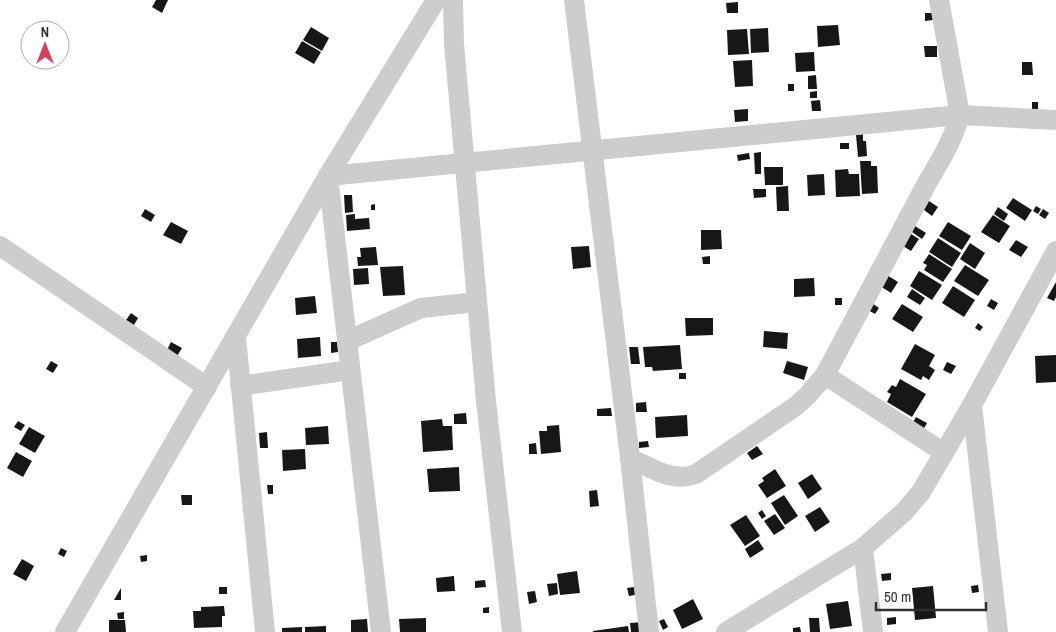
<svg xmlns="http://www.w3.org/2000/svg" width="1056" height="632" viewBox="0 0 1056 632" font-family="'Archivo Narrow',sans-serif">
	<rect width="100%" height="100%" fill="#fff"/>
	<g fill="#171717">
		<path d="M156,0H168L162,13L152,7Z"/>
		<path d="M738,2V13H727L726,3Z"/>
		<path d="M925,13H933V20L925,21Z"/>
		<path d="M838,25L840,45L818,47L817,26Z"/>
		<path d="M311,27L329,38L322,51L303,40Z"/>
		<path d="M768,28L769,52L751,53L750,29Z"/>
		<path d="M747,29L749,54L728,55L727,30Z"/>
		<path d="M302,41L321,52L314,64L295,53Z"/>
		<path d="M924,46H937V57H925Z"/>
		<path d="M814,52L815,71L796,72L795,53Z"/>
		<path d="M752,60L753,86L735,87L733,61Z"/>
		<path d="M1022,62H1032L1033,75H1022Z"/>
		<path d="M816,75L817,89H808V76Z"/>
		<rect x="788" y="84" width="6" height="7"/>
		<path d="M817,91V98H810V92Z"/>
		<path d="M820,100L821,111H812L811,101Z"/>
		<rect x="1032" y="102" width="6" height="7"/>
		<path d="M748,109V121L735,122L734,110Z"/>
		<path d="M863,134V141H866L867,156L858,157L856,135Z"/>
		<rect x="840" y="143" width="9" height="6"/>
		<path d="M761,152V174H755L754,153Z"/>
		<path d="M749,153L750,159L738,161L737,155Z"/>
		<path d="M860,161H871V166H877L878,193L862,194Z"/>
		<path d="M764,167H783V185H765Z"/>
		<path d="M848,169L849,174H859L860,196L836,197L835,170Z"/>
		<path d="M824,174L825,195L808,196L807,175Z"/>
		<path d="M788,186L789,211H777L776,187Z"/>
		<path d="M753,189H766V197L754,198Z"/>
		<path d="M344,195H352L353,212L345,213Z"/>
		<path d="M1013,198L1032,210L1025,221L1006,208Z"/>
		<path d="M929,201L938,207L932,216L924,210Z"/>
		<path d="M375,204V210H371V205Z"/>
		<path d="M1036,206L1041,209L1038,214L1033,211Z"/>
		<path d="M998,207L1008,214L1004,221L994,214Z"/>
		<path d="M145,209L155,215L151,222L141,216Z"/>
		<path d="M1043,209L1049,213L1045,219L1039,215Z"/>
		<path d="M355,214V219L369,218L370,229L347,231L346,215Z"/>
		<path d="M993,215L1010,226L999,243L981,232Z"/>
		<path d="M171,222L188,231L181,244L163,235Z"/>
		<path d="M948,222L971,236L962,250L939,236Z"/>
		<path d="M915,226L926,233L922,239L912,232Z"/>
		<path d="M701,230H721L722,249L701,250Z"/>
		<path d="M911,234L919,239L911,251L903,246Z"/>
		<path d="M938,238L961,253L952,267L929,252Z"/>
		<path d="M1016,240L1028,247L1021,257L1009,250Z"/>
		<path d="M970,243L985,253L975,269L960,259Z"/>
		<path d="M589,246L591,267L573,269L571,247Z"/>
		<path d="M376,247L378,265L358,266L357,257H361L360,248Z"/>
		<path d="M929,254L952,269L943,282L924,270L927,265L923,263Z"/>
		<path d="M710,256V264H703L702,257Z"/>
		<path d="M965,265L989,280L978,296L954,281Z"/>
		<path d="M403,266L405,295L383,296L380,267Z"/>
		<path d="M368,268L369,284L354,285L353,269Z"/>
		<path d="M919,271L942,285L932,300L910,286Z"/>
		<path d="M887,275L898,282L891,293L880,286Z"/>
		<path d="M814,278L815,296L794,297V279Z"/>
		<path d="M1056,282V297L1054,301L1047,298Z"/>
		<path d="M953,286L975,300L964,317L942,303Z"/>
		<path d="M912,289L925,298L920,305L907,297Z"/>
		<path d="M315,296L317,313L296,315L295,298Z"/>
		<rect x="835" y="298" width="7" height="7"/>
		<path d="M991,299L998,303L994,310L987,306Z"/>
		<path d="M872,303L879,308L875,314L868,310Z"/>
		<path d="M902,304L923,317L913,332L892,319Z"/>
		<path d="M131,313L138,318L134,325L126,320Z"/>
		<path d="M685,318H713V335L686,336Z"/>
		<path d="M978,323L983,327L980,331L975,328Z"/>
		<path d="M764,331L788,333L787,349L763,347Z"/>
		<path d="M320,337L321,356L298,358L297,339Z"/>
		<path d="M171,342L182,348L176,358L166,352Z"/>
		<path d="M331,342H337L338,352L331,353Z"/>
		<path d="M915,344L935,355L929,366L935,370L929,380L923,376L921,380L901,369Z"/>
		<path d="M680,345L682,369L653,371L652,367H645L643,347Z"/>
		<path d="M629,347H638L640,364H631Z"/>
		<path d="M1056,355V382L1036,383L1035,356Z"/>
		<path d="M51,361L58,365L53,373L46,369Z"/>
		<path d="M787,361L808,367L804,380L783,373Z"/>
		<path d="M947,362L956,366L951,374L943,370Z"/>
		<rect x="679" y="373" width="7" height="6"/>
		<path d="M900,379L926,394L912,417L887,402L891,394L887,392L892,385L896,387Z"/>
		<path d="M646,402L647,412H636V403Z"/>
		<path d="M611,408L612,416H597V409Z"/>
		<path d="M466,413L467,424H454V414Z"/>
		<path d="M687,415L688,436L656,438L655,417Z"/>
		<path d="M916,417L927,423L923,430L912,424Z"/>
		<path d="M442,419L443,426H452L453,450L423,452L421,421Z"/>
		<path d="M18,421L25,425L21,431L14,427Z"/>
		<path d="M559,425L561,452L541,454L539,431H547V426Z"/>
		<path d="M328,426L329,444L306,445L305,428Z"/>
		<path d="M29,427L45,436L35,453L19,444Z"/>
		<path d="M267,432L268,448H260L259,433Z"/>
		<path d="M648,441L649,447L639,448V442Z"/>
		<path d="M536,443L537,454H529V444Z"/>
		<path d="M757,446L763,454L752,460L747,453Z"/>
		<path d="M305,449L306,469L283,471L282,450Z"/>
		<path d="M16,452L32,461L23,477L7,468Z"/>
		<path d="M459,467L460,491L429,492L427,469Z"/>
		<path d="M775,469L786,486L767,498L758,485L764,481L762,478Z"/>
		<path d="M812,474L822,489L808,499L798,483Z"/>
		<path d="M267,485H273V494H268Z"/>
		<path d="M597,490L599,506L590,507L589,491Z"/>
		<path d="M181,495H192V505H182Z"/>
		<path d="M784,495L798,516L785,525L771,503Z"/>
		<path d="M820,507L830,522L815,532L805,516Z"/>
		<path d="M762,510L766,516L762,519L758,513Z"/>
		<path d="M775,514L785,528L774,535L764,521Z"/>
		<path d="M746,515L760,536L745,546L730,525Z"/>
		<path d="M758,540L764,549L750,558L745,549Z"/>
		<path d="M61,548L67,551L64,557L58,554Z"/>
		<path d="M147,555V561L141,562L140,556Z"/>
		<path d="M22,559L34,566L26,581L13,574Z"/>
		<path d="M577,571L580,593L560,595L557,574Z"/>
		<path d="M891,573V580L882,581L881,574Z"/>
		<path d="M454,576L455,591L437,592L436,578Z"/>
		<path d="M485,580L486,587L475,588V581Z"/>
		<path d="M557,583L558,594L549,596L547,584Z"/>
		<path d="M978,585L979,592L972,593L971,586Z"/>
		<path d="M933,586L936,618L915,620L912,588Z"/>
		<rect x="219" y="587" width="8" height="7"/>
		<path d="M634,587L635,595L629,596L627,588Z"/>
		<path d="M121,588V600H114Z"/>
		<path d="M535,591L537,602L529,604L527,592Z"/>
		<path d="M693,599L703,619L682,629L673,610Z"/>
		<path d="M848,601L852,626L830,629L826,604Z"/>
		<path d="M224,606L225,616H222V627L194,628L193,611H201V607Z"/>
		<path d="M489,607V613H483V608Z"/>
		<path d="M124,612V619H118L117,613Z"/>
		<path d="M896,617V624L887,625V618Z"/>
		<path d="M426,618V632H400L399,619Z"/>
		<path d="M809,618H819L820,632H810Z"/>
		<path d="M367,619L368,632H351V620Z"/>
		<path d="M664,619L668,627L663,630L659,621Z"/>
		<path d="M109,620H125L126,632H109Z"/>
		<path d="M643,622L644,632H631L630,623Z"/>
		<path d="M326,626V632H305V627Z"/>
		<path d="M628,626L629,632H593V631Z"/>
		<path d="M302,627V632H282V628Z"/>
		<path d="M800,627L801,632H793V628Z"/>
	</g>
	<g fill="none" stroke-linecap="round" stroke-linejoin="round">
		<g stroke="#cdcdcd" stroke-width="20">
			<path d="M453,0L454,44L486,401L512,632"/>
			<path d="M574,0L630,458L649,632"/>
			<path d="M328,176L960,115L1056,120"/>
			<path d="M328,176L381,632"/>
			<path d="M0,246L207,387"/>
			<path d="M236,337L265,632"/>
			<path d="M347,341L421,308L477,302"/>
			<path d="M825,375L943,452"/>
			<path d="M240,386L350,370"/>
			<path d="M972,405L998,632"/>
			<path d="M630,458C652,468 672,483 696,474L796,406L808,395L825,375L927,183C940,161 953,140 960,115L939,0"/>
			<path d="M863,548L873,632"/>
			<path d="M65,632L328,176L436,0"/>
			<path d="M726,632L863,548L904,512L921,492L972,405L1056,251"/>
		</g>
	</g>
	<g transform="translate(45 45)"><circle r="24" fill="#ffffff" stroke="#acacac"/>
	<path d="M0-4L9 19L0 12L-9 19Z" fill="#db3f5c"/>
	<text y="-8" font-size="14" font-weight="bold" text-anchor="middle" fill="#303030">N</text>
	</g>
	<path d="M876 602v8h110v-8" fill="none" stroke="#303030" stroke-width="2.5"/>
	<text x="884" y="602" font-size="15" fill="#303030" stroke="#ffffff" stroke-width="4" paint-order="stroke">50 m</text>
</svg>
